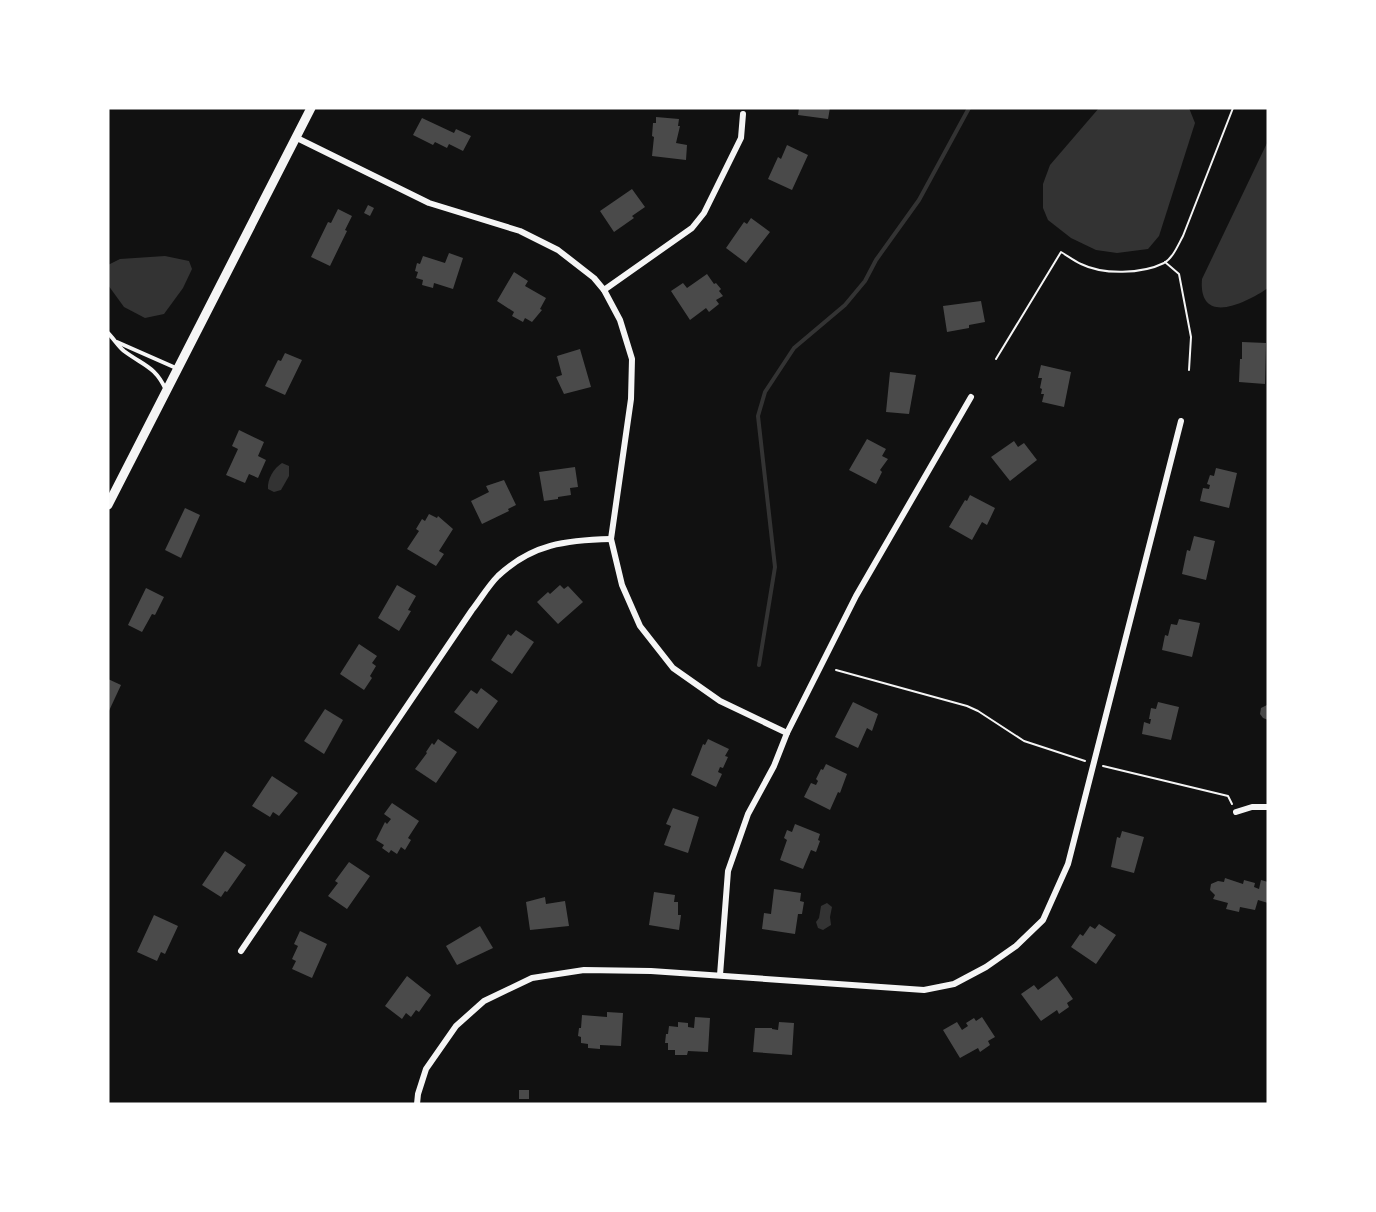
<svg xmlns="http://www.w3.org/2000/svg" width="1376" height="1212" viewBox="0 0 1376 1212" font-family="'Roboto Condensed',sans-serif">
	<rect width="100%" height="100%" fill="#111"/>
	<g fill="#333">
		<path d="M1099,108H1189L1195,123L1159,236L1148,249L1117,253L1096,250L1071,238L1048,220L1043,208V184L1050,165Z"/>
		<path d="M1268,141V288C1246,303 1198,327 1202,279Z"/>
		<path d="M165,256L189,261L192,269L183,288L164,314L145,318L124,307L108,285V265L120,259Z"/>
		<path d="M282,463L289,466V476L281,490L274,492L268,489C267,479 274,468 282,463Z"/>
		<path d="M827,903L832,907L830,917L831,925L823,930L818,928L816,922L819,918L821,906Z"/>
	</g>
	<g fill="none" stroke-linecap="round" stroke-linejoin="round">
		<path stroke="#333" stroke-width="4" d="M759,665L775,567L758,416L765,392L794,348L845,305L865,281L876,260L919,200L969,108"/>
	</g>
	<g fill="#4a4a4a">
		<path d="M799,108H830L828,119L798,115Z"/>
		<path d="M656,117L679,119L678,126H680L676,143L687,145L686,160L652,156L654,137L652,136L653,123H656Z"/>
		<path d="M422,118L454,133L456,129L471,136L463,151L449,144L447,148L435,142L433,145L413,135Z"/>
		<path d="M787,145L808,155L792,190L768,179L778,157L781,159Z"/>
		<path d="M632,189L645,207L632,216L634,218L614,232L600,211Z"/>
		<path d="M368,205L374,208L370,216L364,213Z"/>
		<path d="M338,209L352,216L345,230L347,231L330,266L311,257L328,222L331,223Z"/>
		<path d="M751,218L770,232L746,263L726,248L744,222L747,224Z"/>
		<path d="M449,253L463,258L453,289L434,283L433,288L422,285L423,280L416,278L418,272L415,271L417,263L420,264L423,256L445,263Z"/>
		<path d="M514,272L528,281L525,286L546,298L540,309L542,310L532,322L525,318L523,322L512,316L514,312L497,301Z"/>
		<path d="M707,274L714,284L716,283L721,289L719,291L723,296L716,300L719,304L709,312L706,308L690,320L671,291L683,283L687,288Z"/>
		<path d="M981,301L985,322L969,325V328L947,332L943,306Z"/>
		<path d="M1242,342L1266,343L1265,384L1239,382L1240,359H1242Z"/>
		<path d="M580,349L591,387L564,394L556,377L562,375L557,356Z"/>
		<path d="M285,353L302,360L285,395L265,386L278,360L281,361Z"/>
		<path d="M1041,365L1071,372L1064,407L1042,402L1044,394H1041L1042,389L1040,388L1042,378H1038Z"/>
		<path d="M890,372L916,375L909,414L886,412Z"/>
		<path d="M239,430L264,442L258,456L266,460L258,478L249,474L245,483L226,475L238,449L232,446Z"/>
		<path d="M867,439L886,449L882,456L888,459L880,470L882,472L876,484L849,470Z"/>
		<path d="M1014,441L1018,447L1024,443L1037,460L1010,481L991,457Z"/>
		<path d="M575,467L578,487L570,488L571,495L558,497V499L544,501L539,472Z"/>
		<path d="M1216,468L1237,473L1229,508L1200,501L1203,488L1209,489L1210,485L1207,484L1210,475L1214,476Z"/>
		<path d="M504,480L516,505L508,509L509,511L482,524L471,501L489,492L486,486Z"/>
		<path d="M970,495L995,508L987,525L982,522L972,540L949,527L965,500L967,501Z"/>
		<path d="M185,508L200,515L181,558L165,550Z"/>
		<path d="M429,514L437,518L438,516L453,529L439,551L444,554L436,566L407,549L419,531L416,529L422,519L425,521Z"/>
		<path d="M1194,536L1215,541L1206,580L1182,574L1187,550L1190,551Z"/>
		<path d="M397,585L416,596L408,610L411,611L399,631L378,618Z"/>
		<path d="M560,585L564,589L568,586L583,602L558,624L537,602L548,592L550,594Z"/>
		<path d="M146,588L164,597L155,615L152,614L142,632L128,625Z"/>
		<path d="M1179,619L1200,623L1192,657L1162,650L1165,635L1168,636L1171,624L1177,625Z"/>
		<path d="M516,630L534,642L512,674L491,660L508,634L511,636Z"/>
		<path d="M359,644L377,656L372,663L376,666L370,676L372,678L364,690L340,674Z"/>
		<path d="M108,679L121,685L108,713Z"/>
		<path d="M481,688L498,701L478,729L454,712L471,690L477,694Z"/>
		<path d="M853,702L878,714L872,731L867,728L858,748L835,737Z"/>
		<path d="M1158,702L1179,707L1171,740L1142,734L1144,722L1150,724L1151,719H1149L1151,708L1156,709Z"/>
		<path d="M1267,705H1268V720L1263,718L1260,714L1261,708Z"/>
		<path d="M325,709L343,720L324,754L304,741Z"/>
		<path d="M438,739L457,752L436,783L415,769L427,753L426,752L432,743L434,745Z"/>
		<path d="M708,739L729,749L725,756L728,757L723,768L720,767L718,772L722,774L716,787L691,775L703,744L705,745Z"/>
		<path d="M826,764L847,774L840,793L838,792L830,810L804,797L811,783L816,785L818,781L816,779L821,769L823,770Z"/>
		<path d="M272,776L298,793L279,816L273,812L270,817L252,806Z"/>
		<path d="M392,803L419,821L408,838L411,840L405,850L401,847L397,854L391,850L389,853L382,848L384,845L376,840L385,822L387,824L391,819L384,814Z"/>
		<path d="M673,808L699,817L688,853L664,845L671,826L666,824Z"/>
		<path d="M795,824L820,834L818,840L820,841L816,852L811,850L803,869L780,860L787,840L784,838L787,830L792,832Z"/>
		<path d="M1122,831L1144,837L1134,873L1111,867L1117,837L1120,838Z"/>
		<path d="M225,851L246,865L227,892L225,891L221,897L202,885Z"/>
		<path d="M349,862L370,876L347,909L328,896L338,883L335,881Z"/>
		<path d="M1225,878L1243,884L1244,880L1255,883L1254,887L1259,889L1261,880L1268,882V903L1258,900L1255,910L1240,907L1239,912L1226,909L1228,903L1213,899L1215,895L1210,890L1211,884L1218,881L1224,882Z"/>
		<path d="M774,889L801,893L800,901L804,902L802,914H798L795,934L762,929L764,913L771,914Z"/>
		<path d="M654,892L675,895L674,902H678V915H681L679,930L649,925Z"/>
		<path d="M545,897L546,904L565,901L569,926L530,930L526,902Z"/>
		<path d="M154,915L178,926L165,954L161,952L157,961L137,952Z"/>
		<path d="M1099,924L1116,935L1096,964L1071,947L1080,934L1083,936L1090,926L1095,929Z"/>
		<path d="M480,926L493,948L457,965L446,946Z"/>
		<path d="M300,931L327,944L312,978L292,969L296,961L292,959L298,946L294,944Z"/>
		<path d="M407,976L431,995L419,1012L416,1010L411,1017L406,1013L402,1019L385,1006Z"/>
		<path d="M1057,976L1073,999L1067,1003L1069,1007L1059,1014L1057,1010L1041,1021L1021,994L1034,985L1038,990Z"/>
		<path d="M607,1012L623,1013L621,1046L600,1045V1049L588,1048V1044L581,1043V1037L578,1036L579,1028H581L582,1015L607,1017Z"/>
		<path d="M695,1017L710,1018L708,1052L688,1051L687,1055H675V1050H668V1043H665L666,1034H668L669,1026L678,1027V1022L688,1023V1027L694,1028Z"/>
		<path d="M982,1017L995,1037L988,1041L990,1045L980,1052L978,1048L960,1058L943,1030L957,1022L962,1030L968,1026L966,1023L974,1018L976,1021Z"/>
		<path d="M779,1022L794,1023L792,1055L753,1052L755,1028H772V1029L778,1030Z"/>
		<rect x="519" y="1090" width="10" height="9"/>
	</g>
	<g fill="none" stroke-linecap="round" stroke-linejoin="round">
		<g stroke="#f5f5f5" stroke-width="2">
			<path d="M1165,262L1179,274L1191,337L1189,370"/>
			<path d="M996,359L1061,252C1068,256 1074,261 1081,264C1103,275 1142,274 1164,263C1173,258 1178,245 1183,236L1233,108"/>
			<path d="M836,670L967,706L978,711L1024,741L1085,761"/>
			<path d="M1103,766L1228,796L1232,804"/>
		</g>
		<g stroke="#f5f5f5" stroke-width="4">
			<path d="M108,333C114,339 118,346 124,351C144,366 155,366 166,390"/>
			<path d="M117,342L176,368"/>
		</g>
		<g stroke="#f5f5f5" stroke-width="6">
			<path d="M297,138L429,203L520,231L558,250L594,278L604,290L620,320L632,359L631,399L611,539L622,585L640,626L673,668L720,701L787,733"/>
			<path d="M604,290L692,228L704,213L741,138L743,114"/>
			<path d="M1236,812L1252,807H1268"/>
			<path d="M241,951L472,610C480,600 488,586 498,576C532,544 566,540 611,539"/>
			<path d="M720,975L728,871L748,814L774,766L787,733L856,596L971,397"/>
			<path d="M417,1104L418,1094L426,1069L456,1026L484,1001L532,978L584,970L651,971L924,990L954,984L986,967L1016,946L1043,920L1068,864L1181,421"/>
		</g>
		<path stroke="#f5f5f5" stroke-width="9" d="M108,505L311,108"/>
	</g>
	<rect width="1376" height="1212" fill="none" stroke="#ffffff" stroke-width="219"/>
</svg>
